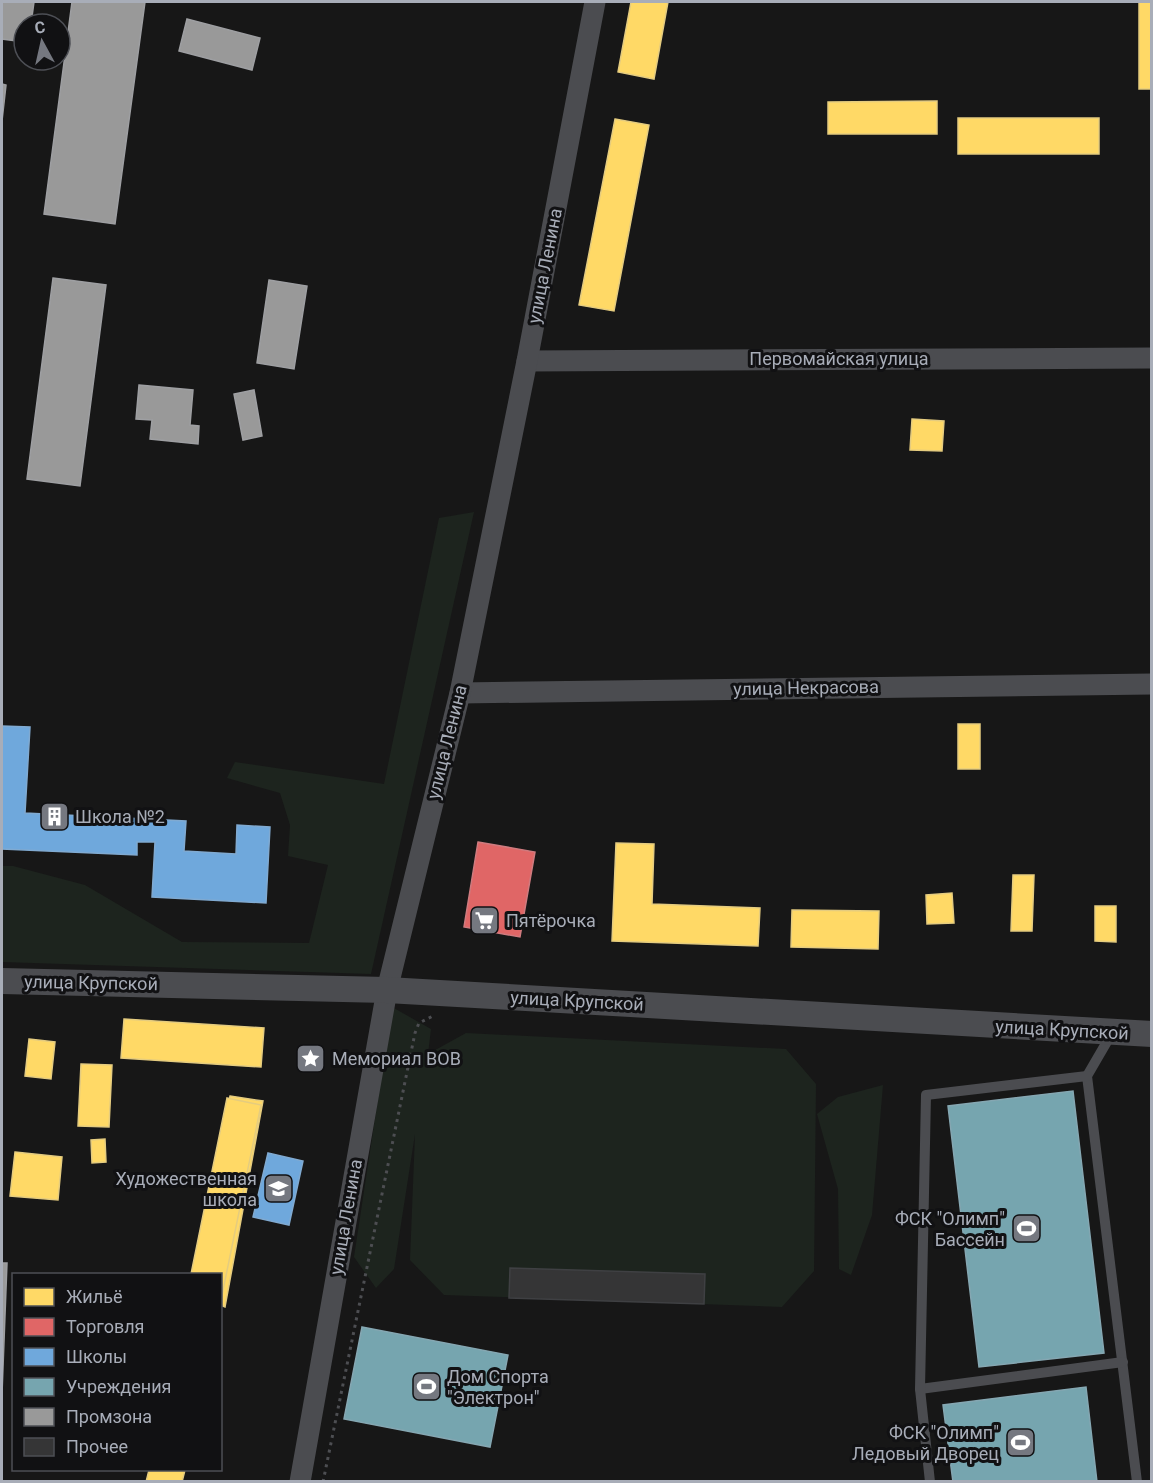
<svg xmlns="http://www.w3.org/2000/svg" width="1153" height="1483" viewBox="0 0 1153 1483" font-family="Roboto,sans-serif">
	<rect width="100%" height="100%" fill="#171717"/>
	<g fill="#1d241e">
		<path d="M474,512L371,974L2,962V866H13L85,885L182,942L309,943L328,865L288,856L290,825L280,793L227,778L235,762L384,784L439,518Z"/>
		<path d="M392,1007L431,1029L428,1054L466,1033L786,1049L816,1084L814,1271L782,1307L444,1295L410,1260L415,1134L394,1269L376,1288L354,1257Z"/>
		<path d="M883,1085L872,1215L851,1275L839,1269L838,1189L817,1114L838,1097Z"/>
	</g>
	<g fill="#ffd966" stroke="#e5cc7f" stroke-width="1.5">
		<path d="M631,2H668L654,79L618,72Z"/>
		<rect x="1139" y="2" width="13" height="87"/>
		<path d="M937,101V134H828V102Z"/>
		<rect x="958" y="118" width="141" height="36"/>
		<path d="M615,119L649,125L614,311L579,305Z"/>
		<path d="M912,419L944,421L942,451L910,450Z"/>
		<rect x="958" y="724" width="22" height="45"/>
		<path d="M616,843L654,844L652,904L760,908L758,946L612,941Z"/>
		<path d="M1013,875H1034L1032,931H1011Z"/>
		<path d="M952,893L954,923L927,924L926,895Z"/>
		<path d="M1095,906H1116V942L1095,941Z"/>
		<path d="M792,910L879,911L878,949L791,947Z"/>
		<path d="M124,1019L264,1028L261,1067L121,1058Z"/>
		<path d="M29,1039L55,1042L51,1079L25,1076Z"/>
		<path d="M81,1064L112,1065L109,1127L78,1126Z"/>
		<path d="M230,1096L263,1101L225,1307L220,1305V1274H192Z"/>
		<path d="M227,1098L261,1105L221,1300L220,1274H191Z"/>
		<path d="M105,1139L106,1162L92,1163L91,1140Z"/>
		<path d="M15,1152L62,1157L58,1200L10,1196Z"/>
		<path d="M149,1470H185L182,1482H146Z"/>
	</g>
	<path fill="#e06666" stroke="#cf7b7f" stroke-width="1.5" d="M478,842L535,852L520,937L464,927Z"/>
	<g fill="#6fa8dc" stroke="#80aad1" stroke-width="1.5">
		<path d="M2,726L30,727L25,813L186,821L184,851L236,854L237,825L270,827L266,903L152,897L155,842H137V855L2,849Z"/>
		<path d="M268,1153L303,1161L289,1225L253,1217Z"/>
	</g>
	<g fill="#76a5af" stroke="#85a7b2" stroke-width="1.5">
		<path d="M1073,1091L1104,1353L979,1367L948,1106Z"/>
		<path d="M362,1327L508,1355L490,1447L344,1419Z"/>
		<path d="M1086,1387L1097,1482H953L943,1405Z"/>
	</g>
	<g fill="#999" stroke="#9e9fa2" stroke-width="1.5">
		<path d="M2,2H34L31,24H24V42L2,39Z"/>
		<path d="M72,2H145L115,224L44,214Z"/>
		<path d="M187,19L260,38L252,70L179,51Z"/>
		<path d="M2,84L6,85L2,121Z"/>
		<path d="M53,278L106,285L80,486L27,479Z"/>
		<path d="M269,280L307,286L294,369L257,363Z"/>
		<path d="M139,385L193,390L190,425L199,426L198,444L150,439L152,420L136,419Z"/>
		<path d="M254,390L262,436L243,440L234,394Z"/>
		<path d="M2,1263H7L2,1394Z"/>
	</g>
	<path fill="#353536" stroke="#3f4043" stroke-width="1.5" d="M510,1268L705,1274L704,1304L509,1298Z"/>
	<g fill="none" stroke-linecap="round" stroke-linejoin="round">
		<path stroke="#4d4e52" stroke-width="3" stroke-dasharray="3 4.5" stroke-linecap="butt" d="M323,1482L415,1033L419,1023L433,1016"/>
		<g stroke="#4b4c50" stroke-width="10">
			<path d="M1112,1033L1087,1076L1137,1482"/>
			<path d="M920,1389L1123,1362"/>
			<path d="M930,1482L920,1389L926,1095L1087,1076"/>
		</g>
		<g stroke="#4b4c50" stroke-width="21">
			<path d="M527,361L1152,358"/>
			<path d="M460,693L1152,684"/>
			<path d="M300,1482L387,990L460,693L527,361L595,2"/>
		</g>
		<path stroke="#4b4c50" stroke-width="26" d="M2,981L387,990L1152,1034"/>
	</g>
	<defs>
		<symbol id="building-square" viewBox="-11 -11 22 22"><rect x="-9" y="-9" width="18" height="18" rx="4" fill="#757880" stroke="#111113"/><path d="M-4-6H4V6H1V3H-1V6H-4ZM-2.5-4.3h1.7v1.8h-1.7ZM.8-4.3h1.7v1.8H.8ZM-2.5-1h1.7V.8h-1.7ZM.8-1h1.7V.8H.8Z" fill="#fff"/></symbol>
		<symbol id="supermarket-square" viewBox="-11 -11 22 22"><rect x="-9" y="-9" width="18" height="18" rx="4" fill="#757880" stroke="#111113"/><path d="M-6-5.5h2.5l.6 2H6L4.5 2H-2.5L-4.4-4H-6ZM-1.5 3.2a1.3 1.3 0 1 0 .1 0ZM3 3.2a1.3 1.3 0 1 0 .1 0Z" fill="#fff"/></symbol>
		<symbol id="sight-square" viewBox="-11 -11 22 22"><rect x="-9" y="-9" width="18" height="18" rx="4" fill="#757880" stroke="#111113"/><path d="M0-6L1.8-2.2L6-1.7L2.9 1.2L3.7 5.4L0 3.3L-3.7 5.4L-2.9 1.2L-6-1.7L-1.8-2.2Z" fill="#fff"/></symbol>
		<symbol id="school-square" viewBox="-11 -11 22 22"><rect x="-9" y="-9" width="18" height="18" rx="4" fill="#757880" stroke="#111113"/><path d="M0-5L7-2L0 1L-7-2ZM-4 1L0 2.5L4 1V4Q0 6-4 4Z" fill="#fff"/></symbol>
		<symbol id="stadium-square" viewBox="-11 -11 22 22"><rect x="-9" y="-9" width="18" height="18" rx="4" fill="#757880" stroke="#111113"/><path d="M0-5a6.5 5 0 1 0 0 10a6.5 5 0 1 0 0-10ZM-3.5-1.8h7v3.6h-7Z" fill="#fff"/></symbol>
	</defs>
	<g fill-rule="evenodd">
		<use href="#building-square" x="38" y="800" width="33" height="33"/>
		<use href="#supermarket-square" x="468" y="904" width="33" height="33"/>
		<use href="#sight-square" x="294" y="1042" width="33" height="33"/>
		<use href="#school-square" x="262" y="1172" width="33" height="33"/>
		<use href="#stadium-square" x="1010" y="1212" width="33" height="33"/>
		<use href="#stadium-square" x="410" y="1370" width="33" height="33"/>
		<use href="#stadium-square" x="1004" y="1426" width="33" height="33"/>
	</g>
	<g text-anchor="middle" stroke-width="6" stroke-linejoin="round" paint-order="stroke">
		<g font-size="18" fill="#a8adb8" stroke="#111113">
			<text transform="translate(545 266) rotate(-79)" y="6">улица Ленина</text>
			<text x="839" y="365">Первомайская улица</text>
			<text transform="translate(806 688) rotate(-1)" y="6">улица Некрасова</text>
			<text transform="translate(447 742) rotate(-76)" y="6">улица Ленина</text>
			<text transform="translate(91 983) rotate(1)" y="6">улица Крупской</text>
			<text transform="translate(577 1001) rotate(3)" y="6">улица Крупской</text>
			<text transform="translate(1062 1030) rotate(3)" y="6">улица Крупской</text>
			<text transform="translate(346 1217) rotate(-80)" y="6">улица Ленина</text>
		</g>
		<g font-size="18" fill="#a8adb8" stroke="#111113" text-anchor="start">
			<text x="75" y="823">Школа №2</text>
			<text x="506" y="927">Пятёрочка</text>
			<text x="332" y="1065">Мемориал ВОВ</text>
			<text x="257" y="1185" text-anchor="end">Художественная<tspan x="257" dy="21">школа</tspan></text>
			<text x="1005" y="1225" text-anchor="end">ФСК "Олимп"<tspan x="1005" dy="21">Бассейн</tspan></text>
			<text x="447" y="1383">Дом Спорта<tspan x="447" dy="21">"Электрон"</tspan></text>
			<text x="999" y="1439" text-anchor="end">ФСК "Олимп"<tspan x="999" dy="21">Ледовый Дворец</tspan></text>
		</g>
	</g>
	<rect width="1153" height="1483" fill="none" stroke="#a8adb8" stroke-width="6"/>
	<rect x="12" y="1273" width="210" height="198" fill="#111113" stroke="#4d4f55" stroke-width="1.5"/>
	<rect x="24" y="1288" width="30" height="18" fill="#ffd966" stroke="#4d4f55" stroke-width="1.5"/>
	<text x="66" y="1303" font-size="18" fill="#a8adb8">Жильё</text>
	<rect x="24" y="1318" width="30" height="18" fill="#e06666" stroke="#4d4f55" stroke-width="1.5"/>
	<text x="66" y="1333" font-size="18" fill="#a8adb8">Торговля</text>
	<rect x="24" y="1348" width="30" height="18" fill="#6fa8dc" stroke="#4d4f55" stroke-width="1.5"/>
	<text x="66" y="1363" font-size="18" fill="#a8adb8">Школы</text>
	<rect x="24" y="1378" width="30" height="18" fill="#76a5af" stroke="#4d4f55" stroke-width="1.5"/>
	<text x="66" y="1393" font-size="18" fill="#a8adb8">Учреждения</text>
	<rect x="24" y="1408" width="30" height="18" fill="#999999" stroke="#4d4f55" stroke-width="1.5"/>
	<text x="66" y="1423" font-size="18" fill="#a8adb8">Промзона</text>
	<rect x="24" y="1438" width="30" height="18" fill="#353536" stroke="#4d4f55" stroke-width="1.5"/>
	<text x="66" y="1453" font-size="18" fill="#a8adb8">Прочее</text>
	<g transform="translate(42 42) rotate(352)"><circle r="28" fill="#111113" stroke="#4d4f55" stroke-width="1.5"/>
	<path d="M0-4.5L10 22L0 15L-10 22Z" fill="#757880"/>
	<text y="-9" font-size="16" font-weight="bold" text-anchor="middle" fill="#a8adb8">С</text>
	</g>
</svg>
